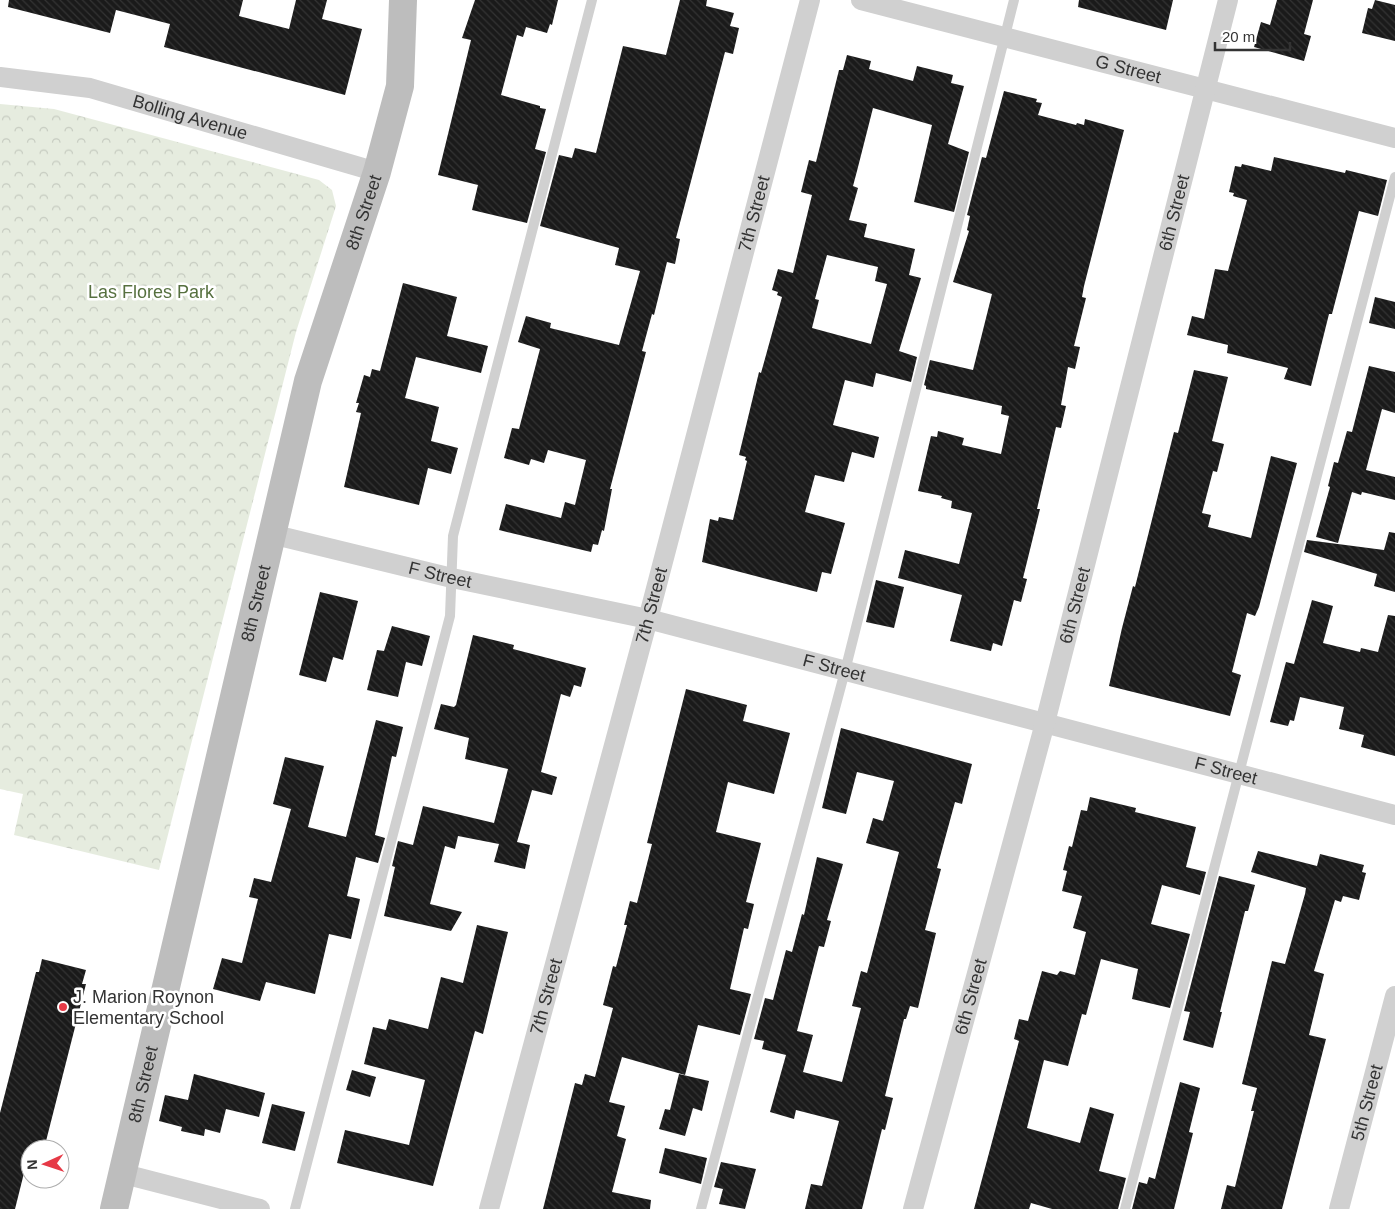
<svg xmlns="http://www.w3.org/2000/svg" width="1395" height="1209" viewBox="0 0 1395 1209" font-family="Arial,sans-serif">
	<defs>
		<pattern id="park-crowns" width="20" height="18" patternUnits="userSpaceOnUse" patternTransform="scale(1.25)"><rect width="20" height="18" fill="#e6ecdf"/><path d="M2 6a3 3 0 1 1 6 0M12 15a3 3 0 1 1 6 0" fill="none" stroke="#c6cbc0"/></pattern>
		<pattern id="building-back-hatch" width="6" height="6" patternUnits="userSpaceOnUse" patternTransform="scale(1.25)"><rect width="6" height="6" fill="#1a1a1a"/><path d="M-1 5l2 2M0 0l6 6M5-1l2 2" fill="none" stroke="#333"/></pattern>
	</defs>
	<rect width="100%" height="100%" fill="#fff"/>
	<path fill="url(#park-crowns)" d="M0,104L54,109L319,180L332,190L336,206L296,332L159,870L14,835L23,794L0,789Z"/>
	<g fill="url(#building-back-hatch)" fill-rule="evenodd">
		<path d="M9,0H243L239,16L289,29L296,0H327L322,19L362,29L345,95L164,47L170,24L116,10L110,33L8,7Z"/>
		<path d="M475,0H558L552,25L550,24L547,33L526,27L523,37L517,35L501,95L540,106V108L546,109L535,149L546,152L527,223L472,210L478,185L438,175L471,40L462,38Z"/>
		<path d="M680,0H707L706,6L734,13L730,26L739,28L733,54L725,52L676,238L680,239L675,264L667,262L654,315L652,314L642,351L646,352L610,489H612L604,531L602,530L598,545L593,544L591,552L499,530L506,504L561,518L565,502L575,505L586,460L548,450L544,463L531,459L529,465L504,458L512,428L519,429L540,349L518,342L526,316L551,323L550,328L619,345L640,271L615,265L619,248L540,226L559,155L572,158L575,148L596,153L623,46L666,55Z"/>
		<path d="M1079,0H1173L1166,30L1078,7Z"/>
		<path d="M1277,0H1313L1304,34L1311,36L1304,61L1254,47L1261,22L1270,25Z"/>
		<path d="M1375,0L1395,5V41L1362,33L1368,8L1372,9Z"/>
		<path d="M847,55L871,61L869,69L913,81L917,66L953,75L951,83L964,86L948,144L969,152L954,212L914,202L932,125L873,108L857,171L853,186L858,188L849,220L867,224L864,237L915,249L909,275L921,278L899,351L917,357L911,382L876,373L873,387L845,380L833,425L879,437L874,458L852,452L844,482L815,475L805,512L845,523L831,574L822,572L817,592L702,562L710,519L718,521L719,517L733,520L747,461L745,460L746,457L739,455L759,372L761,373L782,297L777,295L778,292L772,290L778,269L793,273L812,195L801,192L809,160L816,162L839,70H843ZM827,255L878,267L875,281L887,284L871,344L812,328L819,300L815,299Z"/>
		<path d="M1004,91L1037,99L1036,102L1042,103L1038,115L1076,125L1077,123L1084,125L1085,119L1124,130L1084,286L1082,297L1086,298L1074,346L1080,347L1075,369L1068,367L1061,405L1066,406L1061,428L1056,427L1037,509H1040L1023,578L1027,579L1021,602L1014,600L1002,646L993,643L991,651L950,641L962,595L898,578L905,550L959,564L972,513L951,508L952,501L941,498L942,496L918,491L931,436L937,437L938,431L964,438L962,445L1001,454L1009,416L1001,414L1002,406L926,389V386L924,385L930,360L973,370L992,294L953,282L969,231L967,230L970,216L967,215L982,157L986,158Z"/>
		<path d="M1274,157L1345,173L1346,170L1387,180L1378,216L1359,211L1332,314H1329L1311,386L1284,379L1288,368L1227,353L1228,345L1187,335L1192,316L1204,319L1215,269L1228,271L1247,200L1233,196L1234,193L1229,192L1235,166L1241,167L1242,164L1271,171Z"/>
		<path d="M403,283L457,297L447,336L488,346L481,373L416,357L405,398L439,407L431,441L458,448L451,474L428,468L419,505L344,487L361,413L356,412L359,403H356L364,375L370,377L372,369L380,371Z"/>
		<path d="M1375,297L1395,302V329L1369,323Z"/>
		<path d="M1369,366L1395,372V413L1382,409L1366,470L1395,477V500L1362,492L1361,495L1352,492L1338,543L1316,537L1330,487L1328,486L1334,462L1338,463L1347,431L1352,432Z"/>
		<path d="M1194,370L1228,377L1212,441L1224,444L1217,472L1213,471L1202,513L1211,515L1208,527L1251,538L1271,456L1297,463L1259,607L1255,616L1247,613L1232,672L1241,675L1230,716L1109,686L1122,628L1133,586L1135,587L1174,432L1178,433Z"/>
		<path d="M1389,532L1395,533V592L1374,586L1377,574L1304,552L1307,540L1384,550Z"/>
		<path d="M876,580L904,587L894,628L866,622Z"/>
		<path d="M320,592L358,601L343,660L333,657L326,682L299,675Z"/>
		<path d="M1312,600L1333,606L1323,643L1360,652L1361,648L1378,652L1388,615L1395,616V756L1361,747L1364,735L1339,729L1344,707L1300,697L1294,721L1290,720L1288,726L1270,722L1286,662L1294,664Z"/>
		<path d="M392,626L430,636L422,666L406,662L398,697L367,690L377,650L384,651Z"/>
		<path d="M473,635L514,645L513,649L586,668L581,687L574,685L570,697L561,694L541,772L557,777L552,795L532,790L517,842L530,845L525,869L494,862L499,844L458,836L455,849L445,846L430,904L462,912L451,931L384,916L395,867L392,866L398,841L413,845L423,806L494,823L508,769L465,759L469,738L434,729L441,704L454,707L456,705Z"/>
		<path d="M686,689L747,705L743,721L790,733L774,794L728,782L716,832L761,843L746,902L754,904L748,929L744,928L730,989L751,994L740,1035L698,1025L685,1075L622,1057L609,1102L625,1106L617,1136L626,1139L612,1192L651,1200L650,1209H543L575,1083L582,1085L585,1074L595,1077L613,1008L603,1005L613,966L616,967L627,925H624L630,901L637,903L652,844L647,843Z"/>
		<path d="M376,720L403,727L396,757L392,756L375,835L385,838L378,863L356,857L347,896L360,899L351,939L329,934L315,994L266,982L260,1001L213,989L222,958L242,963L258,899L249,897L254,878L271,882L291,809L273,804L285,757L324,766L308,827L346,837Z"/>
		<path d="M841,728L972,764L962,804L955,802L937,868L941,869L925,930L936,933L918,1008L910,1006L906,1019H904L885,1096L893,1098L885,1130L882,1129L862,1209H805L811,1184L822,1186L839,1121L796,1110L794,1119L770,1112L786,1055L762,1049L764,1041L754,1039L765,998L773,1000L786,950L792,952L802,914L804,915L817,857L843,864L827,920L831,921L824,947L819,946L797,1031L813,1035L803,1072L842,1082L861,1008L852,1006L861,971L867,973L899,852L866,843L873,818L883,821L894,781L857,772L846,814L822,808Z"/>
		<path d="M1090,797L1136,808L1135,812L1196,827L1186,867L1206,872L1200,895L1162,885L1151,924L1190,934L1170,1008L1132,999L1138,969L1101,959L1086,1015L1082,1014L1068,1066L1044,1060L1027,1128L1080,1143L1090,1107L1114,1114L1099,1171L1126,1178L1118,1209H1052L1031,1203L1029,1209H974L1019,1041L1014,1039L1019,1019L1028,1021L1042,971L1057,975L1060,971L1075,975L1086,932L1073,928L1082,896L1062,891L1067,871L1063,870L1069,846L1072,847L1081,810L1087,811Z"/>
		<path d="M1258,851L1317,866L1320,854L1364,865L1362,872L1366,873L1359,900L1343,896L1341,902L1335,900L1314,971L1324,974L1309,1035L1326,1039L1282,1209H1221L1227,1185L1235,1187L1254,1111H1251L1257,1088L1242,1084L1272,961L1285,964L1305,894L1306,888L1251,872Z"/>
		<path d="M1219,876L1255,885L1248,911H1245L1220,1012H1222L1213,1048L1183,1040L1190,1012L1184,1011Z"/>
		<path d="M477,925L508,932L483,1034L475,1031L433,1186L337,1163L345,1130L409,1145L425,1080L364,1064L373,1027L386,1030L389,1019L428,1029L441,977L463,983Z"/>
		<path d="M42,959L86,970L82,984H86L44,1149H30V1166L26,1165L15,1209H0V1113L36,972H39Z"/>
		<path d="M352,1070L376,1077L370,1097L346,1090Z"/>
		<path d="M194,1074L265,1093L259,1117L226,1109L220,1133L205,1129L204,1136L181,1131L182,1127L159,1121L165,1095L188,1100Z"/>
		<path d="M679,1074L709,1081L702,1111L693,1108L685,1136L659,1129L665,1109L670,1110Z"/>
		<path d="M1180,1082L1200,1088L1189,1132L1193,1133L1174,1209H1132L1139,1182L1147,1184L1149,1177L1155,1179Z"/>
		<path d="M272,1104L305,1112L295,1151L262,1143Z"/>
		<path d="M665,1148L707,1158L701,1184L659,1173Z"/>
		<path d="M721,1162L756,1169L745,1209L719,1204L723,1189L714,1187Z"/>
	</g>
	<g fill="none" stroke-linecap="round" stroke-linejoin="round">
		<g stroke="#d0d0d0" stroke-width="10">
			<path d="M295,1209L450,616L453,536L592,0"/>
			<path d="M701,1209L845,671L1014,0"/>
			<path d="M1125,1209L1395,177"/>
		</g>
		<g stroke="#d0d0d0" stroke-width="20">
			<path id="s1" d="M861,0L1395,138"/>
			<path id="s2" d="M0,77L90,88L377,172"/>
			<path id="s3" d="M271,534L452,578L648,619L1395,815"/>
			<path d="M124,1174L260,1209"/>
			<path id="s4" d="M489,1209L648,619L810,0"/>
			<path id="s5" d="M913,1209L1045,723L1228,0"/>
			<path id="s6" d="M1339,1209L1395,996"/>
		</g>
		<path stroke="#bdbdbd" stroke-width="28" id="s7" d="M114,1209L308,381L377,172L400,86L403,0"/>
	</g>
	<circle fill="#e63946" stroke="#fff" stroke-width="2" cx="63" cy="1007" r="5"/>
	<g text-anchor="middle" stroke-width="5" stroke-linejoin="round" paint-order="stroke">
		<g font-size="18" fill="#333" stroke="#fff">
			<text dy="6" stroke="none"><textPath href="#s1" startOffset="276">G Street</textPath></text>
			<text dy="6" stroke="none"><textPath href="#s2" startOffset="195">Bolling Avenue</textPath></text>
			<text dy="6" stroke="none"><textPath href="#s7" startOffset="1028">8th Street</textPath></text>
			<text dy="6" stroke="none"><textPath href="#s4" startOffset="1030">7th Street</textPath></text>
			<text dy="6" stroke="none"><textPath href="#s5" startOffset="1030">6th Street</textPath></text>
			<text dy="6" stroke="none"><textPath href="#s3" startOffset="174">F Street</textPath></text>
			<text dy="6" stroke="none"><textPath href="#s7" startOffset="622">8th Street</textPath></text>
			<text dy="6" stroke="none"><textPath href="#s4" startOffset="625">7th Street</textPath></text>
			<text dy="6" stroke="none"><textPath href="#s5" startOffset="625">6th Street</textPath></text>
			<text dy="6" stroke="none"><textPath href="#s3" startOffset="579">F Street</textPath></text>
			<text dy="6" stroke="none"><textPath href="#s3" startOffset="984">F Street</textPath></text>
			<text dy="6" stroke="none"><textPath href="#s4" startOffset="220">7th Street</textPath></text>
			<text dy="6" stroke="none"><textPath href="#s5" startOffset="220">6th Street</textPath></text>
			<text dy="6" stroke="none"><textPath href="#s7" startOffset="128">8th Street</textPath></text>
			<text dy="6" stroke="none"><textPath href="#s6" startOffset="110">5th Street</textPath></text>
		</g>
		<g font-size="18" fill="#56703f" stroke="#fff">
			<text x="151" y="298">Las Flores Park</text>
		</g>
		<g font-size="18" fill="#333" stroke="#fff" text-anchor="start">
			<text x="73" y="1003">J. Marion Roynon<tspan x="73" dy="21">Elementary School</tspan></text>
		</g>
	</g>
	<g transform="translate(45 1164) rotate(267)"><circle r="24" fill="#ffffff" stroke="#adadad"/>
	<path d="M0-4L9 19L0 12L-9 19Z" fill="#e63946"/>
	<text y="-8" font-size="14" font-weight="bold" text-anchor="middle" fill="#333333">N</text>
	</g>
	<path d="M1215 42v8h75v-8" fill="none" stroke="#333333" stroke-width="2.5"/>
	<text x="1222" y="42" font-size="15" fill="#333333" stroke="#ffffff" stroke-width="4" paint-order="stroke">20 m</text>
</svg>
